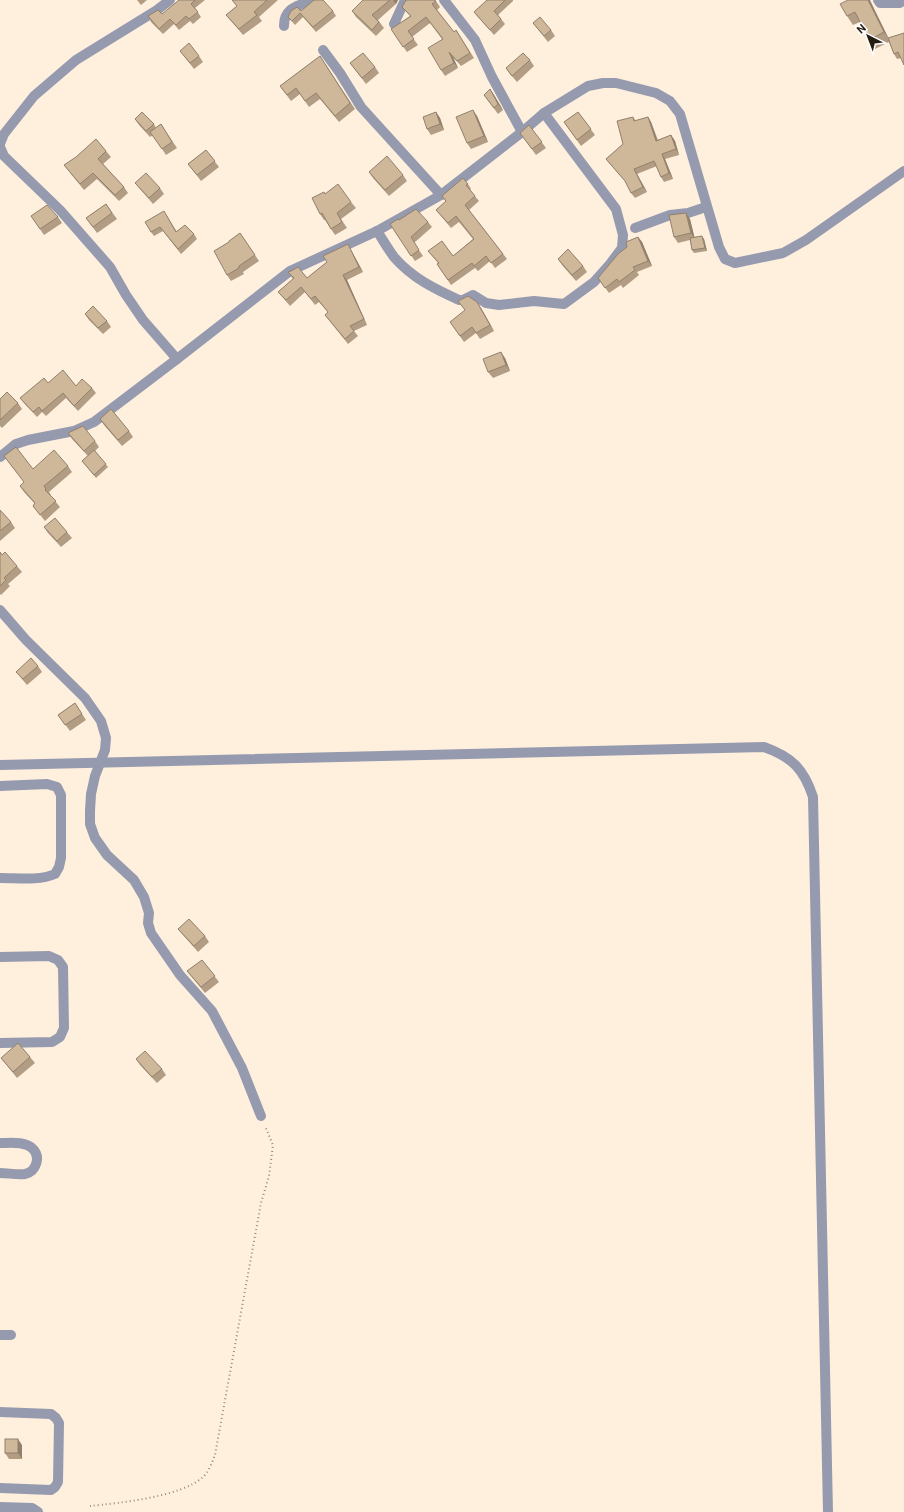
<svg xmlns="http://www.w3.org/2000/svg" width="904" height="1512" viewBox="0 0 904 1512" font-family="Roboto,sans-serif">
	<rect width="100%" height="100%" fill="#fff0de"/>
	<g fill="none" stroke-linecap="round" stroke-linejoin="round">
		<path stroke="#95897a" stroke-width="2" stroke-dasharray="1 3" stroke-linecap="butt" d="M90,1506C119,1503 181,1497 203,1477C209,1472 212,1462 215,1455L261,1203L269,1176L273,1145L265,1126"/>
		<g stroke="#969aaf" stroke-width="10">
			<path d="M444,0L475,40L492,77L522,132"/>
			<path d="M878,0L880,3H900"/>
			<path d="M394,24L405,0"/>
			<path d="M284,26C284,7 298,6 313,0"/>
			<path d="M323,50L340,73L361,107L441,195"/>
			<path d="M0,144L4,134L34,96L76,60L157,10L170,0"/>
			<path d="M0,147L4,156L60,210L110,267L126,295L143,320L177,359"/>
			<path d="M635,228L670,215L688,213L706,207"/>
			<path d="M377,231C383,240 388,249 394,257C412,278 435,289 459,300H463L473,295L486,303L499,305L534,301L564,304L594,282L610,264L622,248L623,235L616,209L544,113"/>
			<path d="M0,457L16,444L28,440L74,431L94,422L177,359L290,271L377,231L441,195L522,132L544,113L588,86L603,83H616L656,93L670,101L680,114L719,247L725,259L735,263L783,253L806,240L904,171"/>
			<path d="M0,610L26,640L85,698L101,721L106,738L105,750L95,776L91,794L90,811V824L95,838L107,855L134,880L144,897L149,913L148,923L151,933L180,975L212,1011L242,1068L261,1116"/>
			<path d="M0,765L764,747C792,757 804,769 813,797L828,1512"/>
			<path d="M0,786L47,784L57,787L61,795V858L59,867L55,874C38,881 18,878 0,878"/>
			<path d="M0,957L49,956L58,960L63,967L64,1028L60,1037L52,1042L0,1043"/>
			<path d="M0,1143C10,1143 25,1141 33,1149C41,1157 36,1172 25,1174C17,1175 8,1173 0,1173"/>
			<path d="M0,1335H11"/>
			<path d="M0,1412L51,1414L56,1418L59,1423L58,1482L55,1487L51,1490L0,1488"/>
			<path d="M0,1507L32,1508L38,1512"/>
		</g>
	</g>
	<g fill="#b29d84">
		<path d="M137,0H147L141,5Z"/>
		<path d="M179,0H205L195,8L201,17L193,24L190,21L179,30L174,24L163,34L151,22L148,16L162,14Z"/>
		<path d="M232,0H278L259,17L262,21L243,35L226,15L237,6Z"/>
		<path d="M363,0H398L396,4L378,20L384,28L376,36L356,17L352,11Z"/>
		<path d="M486,0H513V1L498,15L505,24L494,35L478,17L474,12L486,1Z"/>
		<path d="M848,0H870L888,38L904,33L901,58L897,59L894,54L889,42L875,49L869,40L860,22L853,25L847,16Z"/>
		<path d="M436,1L440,7L437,10L454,32L456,30L474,58L461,66L453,57L458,68L445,76L441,70L442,39L430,23L412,37L418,45L407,52L391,29L410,16L402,7Z"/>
		<path d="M301,11H333L336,16L316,32L303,17L295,25L288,17Z"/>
		<path d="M533,23L551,30L555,36L548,42Z"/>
		<path d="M180,51L199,56L203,62L194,69Z"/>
		<path d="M320,56L355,109L339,122L320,99L309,107L300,94L291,101L280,86Z"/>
		<path d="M530,60L534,66L517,82L510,74L506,68Z"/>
		<path d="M350,63L375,67L379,73L366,84Z"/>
		<path d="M490,89L494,95L503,110L498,114L484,95Z"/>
		<path d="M436,112L440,118L444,130L431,135L427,129Z"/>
		<path d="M578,112L595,135L581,146L564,122Z"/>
		<path d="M477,116L488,142L471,149L467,143Z"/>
		<path d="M633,117L636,121L648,117L651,122L658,140L671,135L675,141L679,155L665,159L673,179L664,182L661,177L657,166L637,174L647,192L635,198L631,193L627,183L610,164L606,159L623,144Z"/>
		<path d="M135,119L154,124L156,128L161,124L177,148L166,155L153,135L150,137L139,125Z"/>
		<path d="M529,125L546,148L536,155L520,133Z"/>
		<path d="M206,150L219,167L201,181L188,164Z"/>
		<path d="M106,151L111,157L103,164L124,187L128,193L119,201L97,179L84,190L64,165Z"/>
		<path d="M369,172L403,175L407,181L389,196L373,178Z"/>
		<path d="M135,183L160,188L164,194L153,204L140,189Z"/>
		<path d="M468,184L471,189L470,190L479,201L469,210L507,259L495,268L490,261L478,271L475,268L451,285L437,264L438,263L428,251L453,256L473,239L459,222L451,228L436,210L446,202L442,196Z"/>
		<path d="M325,194L351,202L356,208L341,219L347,228L335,235L325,220H324L320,214Z"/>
		<path d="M106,204L117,219L97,233L86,218Z"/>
		<path d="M31,216L58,217L62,223L44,235Z"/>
		<path d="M167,216L177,232L194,234L197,239L181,254L163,231L154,236L151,232Z"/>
		<path d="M690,219L694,237L704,239L707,251L694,253L692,250L690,240L678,243L674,237Z"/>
		<path d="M399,220L428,222L432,227L414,243L423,256L415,261L390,224Z"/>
		<path d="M240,233L259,261L243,272L244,274L231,281L227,275L229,242Z"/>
		<path d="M638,237L642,242L652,266L637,272L639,275L623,288L621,285L609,293L598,278L627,247Z"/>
		<path d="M348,244L351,250L363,272L347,280L367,325L354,331L358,336L348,344L325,315L328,312L319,302L315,305L305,292L290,306L278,292L293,279L288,272L307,278L327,262Z"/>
		<path d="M558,259L583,266L587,272L576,281L562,265Z"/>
		<path d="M481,308L494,331L480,339L476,333L464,342L450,322Z"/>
		<path d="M85,314L107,321L111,327L103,334L89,320Z"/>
		<path d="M505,358L510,371L493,378L488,372Z"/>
		<path d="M48,383L92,388L96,393L78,411L66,398L46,416L42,412L37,417L24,403L20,398Z"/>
		<path d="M0,399L18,403L22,409L2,428L0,426Z"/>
		<path d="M100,419L129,431L133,437L122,446L104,425Z"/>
		<path d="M68,433L95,441L99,447L95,451L108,467L96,478L82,461L88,456L72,439Z"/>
		<path d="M4,456L33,469L68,466L72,472L49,492L51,495H50L60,507L45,521L33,506L35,504L24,492L20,486L24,482Z"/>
		<path d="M0,510L11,522L15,528L0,541Z"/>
		<path d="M44,527L67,532L72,538L61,547L48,533Z"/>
		<path d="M0,552L2,555L17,566L22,572L8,584L10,586L1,595L0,594Z"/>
		<path d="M38,666L42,672L27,685L16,672Z"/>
		<path d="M75,703L86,720L70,731L58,715Z"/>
		<path d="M178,929L205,936L209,942L198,952L183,935Z"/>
		<path d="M202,960L219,982L205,993L187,971Z"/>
		<path d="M30,1057L35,1063L17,1078L1,1058Z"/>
		<path d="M136,1059L162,1069L166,1075L157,1083L140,1065Z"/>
		<path d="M22,1445V1459H9L5,1453Z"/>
	</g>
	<g fill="#91806c">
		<path d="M393,0H398L396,4Z"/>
		<path d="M868,0H870V1L890,41L884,32Z"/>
		<path d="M449,52L453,57L458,68L454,63Z"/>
		<path d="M490,89L494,95L503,110L498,104Z"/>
		<path d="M473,110L477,116L488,142L484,136Z"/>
		<path d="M436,112L440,118L444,130L440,124Z"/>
		<path d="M648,117L651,122L659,146L656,141Z"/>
		<path d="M671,135L675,141L679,155L676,149Z"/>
		<path d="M662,154L665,159L673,179L669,173Z"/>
		<path d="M634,169L637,174L647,192L643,187Z"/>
		<path d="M686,213L690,219L695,239L691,233Z"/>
		<path d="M702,236L704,239L707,251L705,248Z"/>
		<path d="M638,237L642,242L652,266L648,261Z"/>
		<path d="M348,244L351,250L363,272L359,267Z"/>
		<path d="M343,275L347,280L367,325L364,319Z"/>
		<path d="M477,302L481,308L494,331L490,325Z"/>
		<path d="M501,352L505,358L510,371L506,365Z"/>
		<path d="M18,1439L22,1445V1459L18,1453Z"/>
	</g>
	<g fill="#cfb79a" stroke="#91806c">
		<path d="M179,0H195L191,4L198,12L189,19L186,16L176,25L170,19L159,29L148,16L158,10L162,14Z"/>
		<path d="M232,0H267L254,12L257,15L239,29L226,15L237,6Z"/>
		<path d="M314,0H323L333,11L313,27L300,13L292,21L288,17L291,11L297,7L301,11Z"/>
		<path d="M363,0H390L372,15L379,22L372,30L352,11Z"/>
		<path d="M406,0H434L436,1L432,4L454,32L456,30L470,53L457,61L449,52L454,63L441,70L428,48L443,39L426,17L408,31L414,39L403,47L391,29L411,16L402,7Z"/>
		<path d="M486,0H505L494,11L501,19L490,30L474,12L487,0Z"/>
		<path d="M848,0H868L884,32L869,40L855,12L847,16L840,4Z"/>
		<path d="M540,17L551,30L544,36L533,23Z"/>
		<path d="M904,33V65L898,52L894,54L888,38Z"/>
		<path d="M189,43L199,56L190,63L180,51Z"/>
		<path d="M363,53L375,67L362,78L350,63Z"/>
		<path d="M523,53L530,60L512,76L506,68Z"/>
		<path d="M320,56L350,103L335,116L316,93L305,101L296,88L287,95L280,86Z"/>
		<path d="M490,89L498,104L494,108L484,95Z"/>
		<path d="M473,110L484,136L467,143L456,117Z"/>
		<path d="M142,112L154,124L146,131L135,119Z"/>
		<path d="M436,112L440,124L427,129L423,117Z"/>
		<path d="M578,112L591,129L577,140L564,122Z"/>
		<path d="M633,117L634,121L648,117L656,141L671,135L676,149L662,154L669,173L661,177L654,161L634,169L643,187L631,193L625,181L606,159L623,144L617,121Z"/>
		<path d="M161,124L172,142L162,149L150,132Z"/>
		<path d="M529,125L542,142L532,149L520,133Z"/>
		<path d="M96,139L106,151L98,159L124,187L115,195L93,173L80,184L64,165L76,157Z"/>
		<path d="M206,150L215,161L197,175L188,164Z"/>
		<path d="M387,156L403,175L385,190L369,172Z"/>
		<path d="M146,173L160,188L149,198L135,183Z"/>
		<path d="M463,178L468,184L466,185L475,196L465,205L503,254L491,263L486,256L474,266L472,263L448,280L437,264L439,263L428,251L442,241L453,256L474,239L456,216L448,223L436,210L446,201L442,196Z"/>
		<path d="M338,184L351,202L337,213L342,222L331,229L322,213L320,214L312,198L324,192L325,194Z"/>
		<path d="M106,204L112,213L93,227L86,218Z"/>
		<path d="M47,205L58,217L40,229L31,216Z"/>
		<path d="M416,209L428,222L411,237L419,250L411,256L390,224L398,219L399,220Z"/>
		<path d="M164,211L176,232L185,225L194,234L178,249L160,227L151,232L145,222Z"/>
		<path d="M686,213L691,233L674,237L669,215Z"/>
		<path d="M240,233L255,255L239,266V268L227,275L214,251L229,242V241Z"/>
		<path d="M702,236L705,248L692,250L690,238Z"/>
		<path d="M638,237L648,261L633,267L635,270L619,282L617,279L605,288L598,278L618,254L627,247L626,242Z"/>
		<path d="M348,244L359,267L343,275L364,319L350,326L354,331L345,339L325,315L328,312L315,296L311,299L301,287L286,300L278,292L294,278L288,272L291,271L298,267L307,278L327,262L323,256Z"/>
		<path d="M568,249L583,266L572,275L558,259Z"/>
		<path d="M468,296L477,302L490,325L476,333L472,327L460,336L450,322L465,310L458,301Z"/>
		<path d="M93,306L107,321L98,328L85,314Z"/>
		<path d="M501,352L506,365L488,372L483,359Z"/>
		<path d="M63,370L76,386L82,379L92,388L74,406L63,393L42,411L39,407L33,412L20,398L44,378L48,383Z"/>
		<path d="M7,392L18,403L0,420V399Z"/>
		<path d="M111,409L129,431L118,440L100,419Z"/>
		<path d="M83,426L95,441L84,451L68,433Z"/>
		<path d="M16,447L33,469L54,450L68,466L44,486L46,489L45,490L56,501L40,515L33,506L35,503L20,486L24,482L4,456Z"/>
		<path d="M94,450L106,464L94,475L82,461Z"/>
		<path d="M0,510L11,522L0,531Z"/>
		<path d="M55,518L67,532L57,541L44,527Z"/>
		<path d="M0,552L2,555L5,552L17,566L4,578L6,580L0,586Z"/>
		<path d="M31,658L38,666L23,679L16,672Z"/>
		<path d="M75,703L82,714L65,725L58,715Z"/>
		<path d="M189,919L205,936L194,946L178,929Z"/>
		<path d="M202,960L215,976L201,987L187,971Z"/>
		<path d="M18,1043L30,1057L13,1072L1,1058Z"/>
		<path d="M145,1051L162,1069L152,1077L136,1059Z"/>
		<rect x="5" y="1439" width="13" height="14"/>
	</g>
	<g transform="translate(868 36) rotate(318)" stroke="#ffffff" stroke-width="3" paint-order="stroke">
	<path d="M0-3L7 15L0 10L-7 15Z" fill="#251c11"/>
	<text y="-6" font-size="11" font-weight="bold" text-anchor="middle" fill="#251c11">N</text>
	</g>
</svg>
